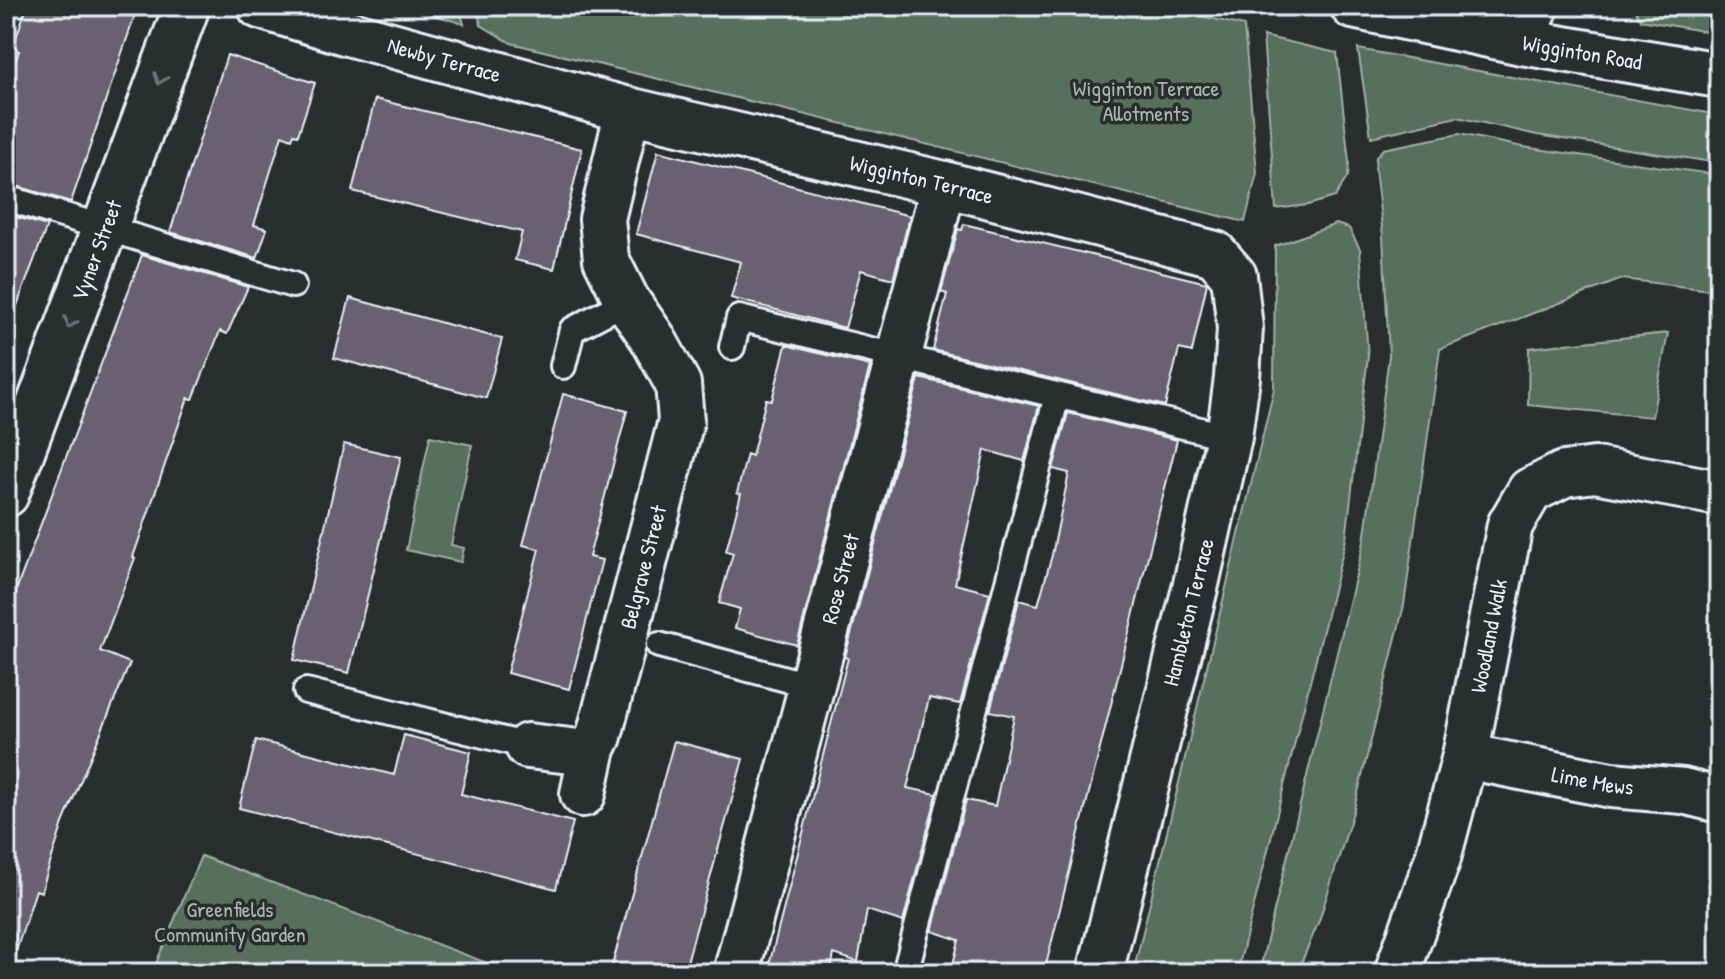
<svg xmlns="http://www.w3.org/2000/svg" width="1725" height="979" viewBox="0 0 1725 979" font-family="'Patrick Hand',sans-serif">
	<rect width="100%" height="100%" fill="#2a2d2e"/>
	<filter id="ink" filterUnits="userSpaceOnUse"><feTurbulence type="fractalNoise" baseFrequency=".0125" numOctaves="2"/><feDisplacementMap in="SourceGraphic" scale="16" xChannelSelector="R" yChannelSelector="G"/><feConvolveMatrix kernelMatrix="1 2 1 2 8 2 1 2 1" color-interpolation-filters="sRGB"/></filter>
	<g filter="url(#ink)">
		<g fill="#576f5c" stroke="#a0b0aa" stroke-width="2">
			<path d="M405,6H459L464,24Z"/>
			<path d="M476,6H1159L1244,26L1257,173L1245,222L511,43L481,25Z"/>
			<path d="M1632,6H1719V34L1641,20Z"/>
			<path d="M1263,36L1337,53L1349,162L1348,176L1335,197L1308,205L1276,209Z"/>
			<path d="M1358,49L1719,115V163L1537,135L1457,117L1371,137Z"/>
			<path d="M1459,134L1523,147L1719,175V291L1622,279L1440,349L1404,605L1354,809L1319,921L1297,973H1259L1364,542L1389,356L1383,235L1375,170L1376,157L1383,149Z"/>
			<path d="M1336,224L1349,228L1360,249L1368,356L1346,539L1237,973H1133L1274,389L1275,246Z"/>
			<path d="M1668,333L1652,417L1528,405L1529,348Z"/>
			<path d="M430,436L472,445L451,545L464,548L461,562L406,550Z"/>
			<path d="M201,856L514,973H515H152Z"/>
		</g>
		<g fill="#696172" stroke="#e8f1f8" stroke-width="2">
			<path d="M27,6H138L71,202L6,183V88L19,51L12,49Z"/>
			<path d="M227,55L315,83L298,135L294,134L292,139L282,135L254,225L267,229L257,258L170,232Z"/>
			<path d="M375,99L582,149L554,269L515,260L522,232L352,191Z"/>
			<path d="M658,151L910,216L893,279L861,270L845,328L731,298L741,262L636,234Z"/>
			<path d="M6,214L47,226L10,324H6Z"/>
			<path d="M964,224L1207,283L1192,352L1179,349L1165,406L933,350L947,294L941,292L958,229L962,230Z"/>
			<path d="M142,255L248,287L227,334L220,331L193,399L188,398L133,557L135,558L100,651L130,663L63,823L41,892L36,890L13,960L6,959V617Z"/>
			<path d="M350,298L502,339L486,398L334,358Z"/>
			<path d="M786,345L870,366L797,645L735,628L740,609L719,603L733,553L726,551L741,494L737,493L747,454L752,456L766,399L772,400Z"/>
			<path d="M919,378L1039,406L1024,461L985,450L955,584L990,593L960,704L929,698L907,788L937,794L903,922L867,910L858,962L834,954L830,973H767L848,658L845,657Z"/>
			<path d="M563,394L627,411L589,557L602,560L569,689L507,673L539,549L523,545Z"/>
			<path d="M1068,413L1177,440L1044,973H951L959,940L932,931L966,800L995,806L1014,716L990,711L1019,600L1038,605L1052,555L1069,473L1053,469Z"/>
			<path d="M344,444L401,457L349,673L294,660Z"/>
			<path d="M404,735L471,752L461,794L573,822L556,889L239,808L256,740L394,775Z"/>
			<path d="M674,741L743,759L684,973H610Z"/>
		</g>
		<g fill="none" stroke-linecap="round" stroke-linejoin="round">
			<defs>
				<g id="lane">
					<path d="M6,198L293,285"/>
					<path d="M732,347L739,318L1229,437"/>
					<path d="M563,366L572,330L627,301"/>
					<path d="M659,645L812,686"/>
					<path d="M306,691L528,746"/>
					<path d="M905,973L1057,396"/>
				</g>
				<g id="street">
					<path id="s1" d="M260,6L348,33L628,110L944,184L1215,254L1234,276L1240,328L1237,378L1229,437L1196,584L1100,973"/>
					<path id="s2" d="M6,494L187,6"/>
					<path id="s3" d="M528,746L579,752L593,748L599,736L681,421L678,384L652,337L627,301L606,259L602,219L628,110"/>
					<path id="s4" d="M1465,756L1611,785L1683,791L1719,800"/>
					<path d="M583,794L593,748"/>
					<path id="s5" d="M736,973L944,184"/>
					<path id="s6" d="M1397,973L1438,858L1465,756L1510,525L1530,491L1564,474L1595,470L1719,493"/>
				</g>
				<g id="secondary">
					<path id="s7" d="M1353,6L1522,42L1719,75"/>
					<path d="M1522,42L1536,6"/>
				</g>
			</defs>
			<use href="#lane" stroke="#e8f1f8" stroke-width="30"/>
			<use href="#street" stroke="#e8f1f8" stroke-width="50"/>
			<use href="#secondary" stroke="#e8f1f8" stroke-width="50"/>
			<use href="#lane" stroke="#2a2d2e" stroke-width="24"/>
			<use href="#street" stroke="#2a2d2e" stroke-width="44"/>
			<use href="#secondary" stroke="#2a2d2e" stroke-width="44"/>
		</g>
		<defs><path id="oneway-chevron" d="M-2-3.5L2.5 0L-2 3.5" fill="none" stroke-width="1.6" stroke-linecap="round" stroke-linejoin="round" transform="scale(2)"/></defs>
		<g stroke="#6c7275">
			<use href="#oneway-chevron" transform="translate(160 79) rotate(110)"/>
			<use href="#oneway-chevron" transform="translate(70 323) rotate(110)"/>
		</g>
	</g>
	<g text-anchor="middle" stroke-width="7" stroke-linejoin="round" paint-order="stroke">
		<g font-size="22" fill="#e8f1f8" stroke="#2a2d2e">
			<text dy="8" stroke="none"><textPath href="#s7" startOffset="234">Wigginton Road</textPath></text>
			<text dy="8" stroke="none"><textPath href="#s1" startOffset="192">Newby Terrace</textPath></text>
			<text dy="8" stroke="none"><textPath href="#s1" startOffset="684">Wigginton Terrace</textPath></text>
			<text dy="8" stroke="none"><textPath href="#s2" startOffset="260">Vyner Street</textPath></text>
			<text dy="8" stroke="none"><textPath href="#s3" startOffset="254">Belgrave Street</textPath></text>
			<text dy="8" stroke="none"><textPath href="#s5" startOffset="408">Rose Street</textPath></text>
			<text transform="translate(1188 612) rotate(-76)" y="8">Hambleton Terrace</text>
			<text dy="8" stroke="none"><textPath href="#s6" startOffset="350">Woodland Walk</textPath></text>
			<text dy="8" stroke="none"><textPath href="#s4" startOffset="130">Lime Mews</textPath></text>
		</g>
		<g font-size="22" fill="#a7b6b2" stroke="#2a2d2e">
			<text x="1146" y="96">Wigginton Terrace<tspan x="1146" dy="25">Allotments</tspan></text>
			<text x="230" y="917">Greenfields<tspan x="230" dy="25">Community Garden</tspan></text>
		</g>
	</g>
	<rect width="1725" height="979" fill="none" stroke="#2a2d2e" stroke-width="32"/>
	<rect x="16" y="16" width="1693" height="947" fill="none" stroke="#e8f1f8" stroke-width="3" filter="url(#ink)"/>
</svg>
